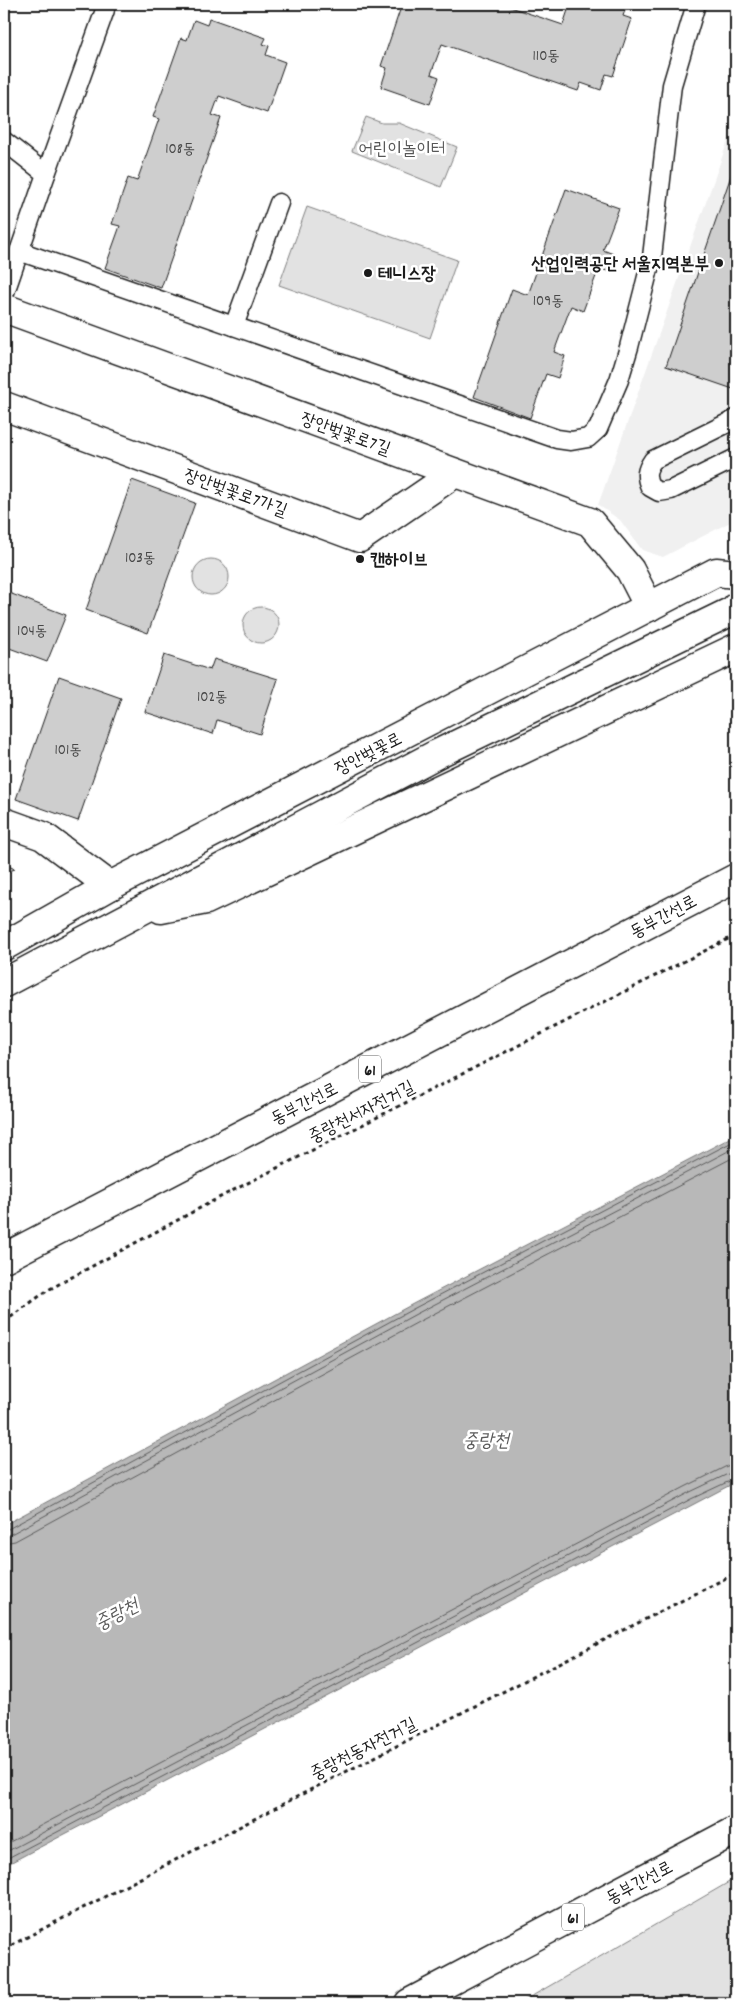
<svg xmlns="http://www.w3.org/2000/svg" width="740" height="2007" viewBox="0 0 740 2007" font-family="Dekko,'Poor Story',sans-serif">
	<rect width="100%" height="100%" fill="#fff"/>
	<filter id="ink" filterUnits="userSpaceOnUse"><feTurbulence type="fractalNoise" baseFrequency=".02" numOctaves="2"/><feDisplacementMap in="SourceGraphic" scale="10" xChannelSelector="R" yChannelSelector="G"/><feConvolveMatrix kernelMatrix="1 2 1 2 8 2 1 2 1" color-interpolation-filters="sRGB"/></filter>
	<g filter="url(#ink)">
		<path fill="#f0f0f0" d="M736,118V519L663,557L642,550L620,520L598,505Z"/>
		<g fill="#e2e2e2" stroke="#7f7f7f">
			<path d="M366,117L382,123H399L457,147L441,187L352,151Z"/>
			<path d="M307,207L457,260L430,338L279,285Z"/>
			<circle cx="211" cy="577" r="18"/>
			<circle cx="261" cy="625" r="18"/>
			<path d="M736,1878V2003H520Z"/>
		</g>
		<path fill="#b8b8b8" stroke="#7a7a7a" d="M736,1135V1482L4,1866V1525L411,1305Z"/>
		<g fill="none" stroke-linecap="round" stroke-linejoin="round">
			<g stroke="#5a5a5a" stroke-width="1">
				<path d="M4,1529H8L413,1309L736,1140"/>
				<path d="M4,1536L11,1534L416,1314L736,1147"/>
				<path d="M4,1543L15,1541L420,1321L736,1156"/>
				<path d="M4,1845L685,1487L727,1466L736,1464"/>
				<path d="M4,1853L688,1493L730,1473L736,1472"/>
				<path d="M4,1860L691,1499L736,1478"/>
			</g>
		</g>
		<g fill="#cecece" stroke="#1c1c1c">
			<path d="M402,4H505L504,5L563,25L570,4H627L623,16L632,19L613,76L606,74L601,90L581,83L578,91L442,44L431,74L439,77L430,104L381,87L387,68L381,66Z"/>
			<path d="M209,18L266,38L263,44L269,46L266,55L285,62L267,113L219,96L212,115L221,118L161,288L105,268L120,226L112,224L128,178L137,181L159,119L153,117L181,38L187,40L194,20L207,25Z"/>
			<path d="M736,161V390L666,366Z"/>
			<path d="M566,189L619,208L603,250L616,255L610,272L599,268L583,311L571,306L554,352L565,356L558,378L546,374L530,418L474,397L512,289L528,295Z"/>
			<path d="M132,480L195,503L148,633L86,610Z"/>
			<path d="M4,591L66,615L47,662L4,646Z"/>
			<path d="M164,655L210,670L214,659L278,679L260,734L217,720L213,734L145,712Z"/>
			<path d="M59,676L121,698L78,821L16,799Z"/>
			<path d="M4,864L15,869L4,873Z"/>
		</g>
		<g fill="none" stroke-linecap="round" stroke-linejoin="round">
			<defs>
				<g id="lane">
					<path d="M4,141L46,174L4,295"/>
					<path d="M46,174L105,10"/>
					<path d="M19,251L557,439L571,441L588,438L598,429L619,380L629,347L652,257L672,85L696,4"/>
					<path d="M234,326L279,203"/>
					<path d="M736,419L653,460C646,470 645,476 650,487L659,492L671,490L736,458"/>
				</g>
				<g id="street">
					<path d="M4,308L590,522L630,570L649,607"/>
					<path d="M4,406L360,538L455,473"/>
					<path d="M4,822L43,836L110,886"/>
				</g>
				<g id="secondary">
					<path d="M161,909L206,900L736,648"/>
					<path d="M4,946L110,886L716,572L736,574"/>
					<path d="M4,983L437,754L734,610L736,607"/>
				</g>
				<g id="highway">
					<path d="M4,1258L736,878"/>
					<path d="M409,2003L736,1830"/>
				</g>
			</defs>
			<use href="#lane" stroke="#1c1c1c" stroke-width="21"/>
			<use href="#street" stroke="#1c1c1c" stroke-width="31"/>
			<use href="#secondary" stroke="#1c1c1c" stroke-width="31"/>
			<use href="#highway" stroke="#1c1c1c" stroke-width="31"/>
			<g stroke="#1c1c1c" stroke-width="3" stroke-dasharray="4 4" stroke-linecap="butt">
				<path d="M4,1322L48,1290L226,1194L736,935"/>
				<path d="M4,1949L314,1788L736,1573"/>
				<path d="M735,2003H736"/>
			</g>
			<use href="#lane" stroke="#fff" stroke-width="18"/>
			<use href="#street" stroke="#fff" stroke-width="28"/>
			<use href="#secondary" stroke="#fff" stroke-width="28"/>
			<use href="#highway" stroke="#fff" stroke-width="28"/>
		</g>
	</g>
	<g fill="#1c1c1c" stroke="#fff" stroke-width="2">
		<circle cx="719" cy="263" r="5"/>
		<circle cx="368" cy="273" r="5"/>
		<circle cx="360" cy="559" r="5"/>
	</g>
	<g text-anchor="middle" stroke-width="5" stroke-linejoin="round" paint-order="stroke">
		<g font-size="15" fill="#484848">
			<text x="546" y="60">110동</text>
			<text x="180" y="153">108동</text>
			<text x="548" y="305">109동</text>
			<text x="140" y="562">103동</text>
			<text x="32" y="635">104동</text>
			<text x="212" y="701">102동</text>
			<text x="68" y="754">101동</text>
		</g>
		<g fill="#fff" stroke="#606060" stroke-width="1">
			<rect x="359" y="1055.5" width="22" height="27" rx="4"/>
			<rect x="562" y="1903.5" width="22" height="27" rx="4"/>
		</g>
		<g font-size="16" font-weight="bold" fill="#1c1c1c">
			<text x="370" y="1075">61</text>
			<text x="573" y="1923">61</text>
		</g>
		<g font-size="18" fill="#575757" stroke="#fff">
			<text x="402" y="154">어린이놀이터</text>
		</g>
		<g font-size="18" font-weight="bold" fill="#1c1c1c" stroke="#fff" text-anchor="start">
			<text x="709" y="269" text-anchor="end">산업인력공단 서울지역본부</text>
			<text x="378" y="279">테니스장</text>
			<text x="370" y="565">캔하이브</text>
		</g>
		<g font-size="18" fill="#1c1c1c" stroke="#fff">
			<text transform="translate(346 433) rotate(20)" y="6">장안벚꽃로7길</text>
			<text transform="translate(236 492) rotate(20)" y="6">장안벚꽃로7가길</text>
			<text transform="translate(368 753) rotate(-27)" y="6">장안벚꽃로</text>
			<text transform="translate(663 916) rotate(-28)" y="6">동부간선로</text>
			<text transform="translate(304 1103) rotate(-27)" y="6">동부간선로</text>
			<text transform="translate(361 1111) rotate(-27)" y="6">중랑천서자전거길</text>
			<text transform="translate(363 1748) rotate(-27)" y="6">중랑천동자전거길</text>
			<text transform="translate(639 1882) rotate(-28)" y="6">동부간선로</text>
		</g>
		<g font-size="19" font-style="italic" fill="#5a5a5a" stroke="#fff">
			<text x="486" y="1446">중랑천</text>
			<text transform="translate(116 1613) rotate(-27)" y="7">중랑천</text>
		</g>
	</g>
	<rect width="740" height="2007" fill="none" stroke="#fff" stroke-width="20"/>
	<rect x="10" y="10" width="720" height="1987" fill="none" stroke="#1c1c1c" stroke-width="2" filter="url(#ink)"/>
</svg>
